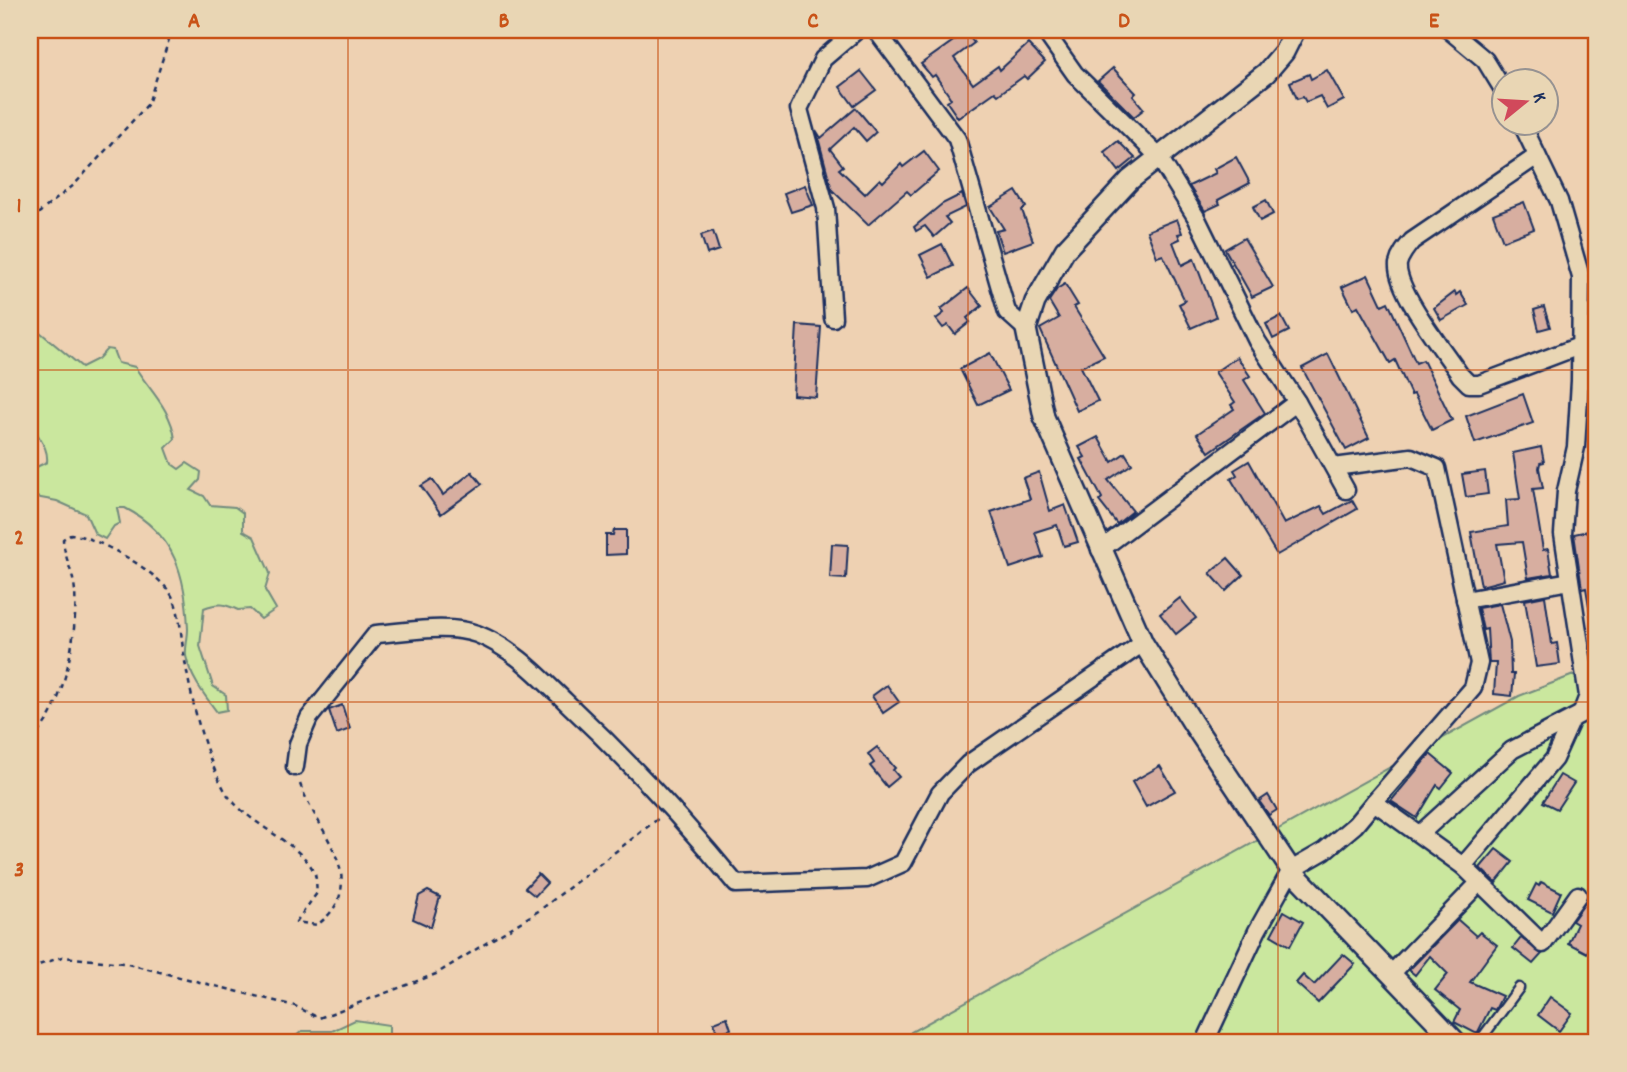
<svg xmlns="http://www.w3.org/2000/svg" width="1627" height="1072" viewBox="0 0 1627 1072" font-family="Dekko,sans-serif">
	<rect width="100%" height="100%" fill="#eed1b2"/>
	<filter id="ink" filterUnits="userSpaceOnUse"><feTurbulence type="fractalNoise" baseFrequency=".0143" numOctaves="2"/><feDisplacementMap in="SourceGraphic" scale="14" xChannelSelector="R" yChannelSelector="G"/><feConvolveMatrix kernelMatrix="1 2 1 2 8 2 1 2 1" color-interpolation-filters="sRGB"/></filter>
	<g filter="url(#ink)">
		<g fill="#cae79e" stroke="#728b7e" stroke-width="2">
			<path d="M41,333L82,367L98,359L107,349L113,350L118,363L135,367C150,391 171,409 175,439L166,448L172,464L179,469L187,463L201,472L200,480L191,490L204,496L210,505L235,507L243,513V531L254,537L270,573L265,590L276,609L261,619L250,609L238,610C225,604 218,602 204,608L200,646L213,686L226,695L227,710L217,712C205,696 190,677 186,656C185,648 188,638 188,629C186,576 175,534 125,508H117L120,523L114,526L105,539L95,534L86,514L57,501L30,496V470L47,462C49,444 33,434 30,417C25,395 30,358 30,334Z"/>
			<path d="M1597,666V1042H905L911,1032L1519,696Z"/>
			<path d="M355,1020L389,1025V1042H289L302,1031H332Z"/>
		</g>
		<g fill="#d7aea0" stroke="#1b2f5e" stroke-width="2">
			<path d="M966,32L974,43L954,58L973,84L998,66L1000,70L1028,44L1045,62L1027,79L1024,76L998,95L995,92L958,118L947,102L951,99L948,94L935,75L932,77L921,64Z"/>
			<path d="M1113,68L1136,93L1133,96L1144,109L1134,117L1098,81Z"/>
			<path d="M1327,70L1344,100L1327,109L1320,96L1306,102L1303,97L1297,99L1290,82L1309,74L1311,79Z"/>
			<path d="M861,71L876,90L854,106L840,87Z"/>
			<path d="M856,108L876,132L866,141L854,127L830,149L843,166L839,169L865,194L880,179L883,182L901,164L903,167L924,151L939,171L911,195L907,191L868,225L832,190L816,130L821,138Z"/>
			<path d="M1118,141L1135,158L1119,171L1104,152Z"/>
			<path d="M1236,157L1250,183L1218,200L1220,204L1205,211L1189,186L1216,173L1214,169Z"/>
			<path d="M805,185L813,205L791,212L784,193Z"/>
			<path d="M1016,191L1026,207L1022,210L1033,241L1003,252L996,231L1004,229L990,207Z"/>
			<path d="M962,194L966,207L945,217L950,223L934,237L925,226L916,231L914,227L942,204Z"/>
			<path d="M1266,200L1273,214L1260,221L1253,207Z"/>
			<path d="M1524,202L1534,229L1503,241L1493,214Z"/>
			<path d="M1177,219L1182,233L1178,234L1180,239L1173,242L1182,265L1194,259L1216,317L1191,328L1179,304L1185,301L1163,255L1157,257L1147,231Z"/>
			<path d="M713,231L719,250L707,254L701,235Z"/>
			<path d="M1244,238L1273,287L1252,297L1225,249Z"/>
			<path d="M942,244L953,266L931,277L920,255Z"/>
			<path d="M1368,275L1382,305L1388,302L1416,363L1423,360L1452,420L1432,430L1414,394L1411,395L1395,360L1390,363L1358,306L1353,309L1342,287Z"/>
			<path d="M1065,284L1078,305L1074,307L1104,356L1081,367L1098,401L1077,411L1040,329L1059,318L1049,301L1057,289Z"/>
			<path d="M968,288L982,306L967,318L970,322L955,334L948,325L943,328L936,319L944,313L941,309Z"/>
			<path d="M1455,292L1456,295L1460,292L1468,305L1441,320L1434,308Z"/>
			<path d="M1544,307L1550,327L1539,330L1534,310Z"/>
			<path d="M1281,316L1289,331L1273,339L1266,324Z"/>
			<path d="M797,325L821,327L816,397L793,395Z"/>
			<path d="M990,353L1009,390L978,405L960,369Z"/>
			<path d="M1328,354L1369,438L1346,450L1302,368Z"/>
			<path d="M1237,357L1250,376L1244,380L1265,413L1209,452L1197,434L1234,409L1231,405L1235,402L1215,372Z"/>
			<path d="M1523,394L1533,423L1475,443L1466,416Z"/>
			<path d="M1098,437L1112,462L1125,453L1132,464L1108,480L1133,511L1117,524L1099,501L1102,498L1081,459L1085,457L1079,447Z"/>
			<path d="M1541,447L1544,462L1540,463L1539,468L1543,488L1533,489L1543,550L1548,549L1552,574L1528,578L1522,542L1497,544L1504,580L1481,586L1471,532L1508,526L1506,500L1520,499L1513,453Z"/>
			<path d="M1249,461L1284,524L1321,506L1326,514L1352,500L1357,509L1277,555L1231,479L1237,475L1234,470Z"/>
			<path d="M1485,471L1488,494L1466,497L1462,474Z"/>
			<path d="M472,472L482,484L441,514L421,486L432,479L443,495Z"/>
			<path d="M1039,472L1050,511L1065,505L1078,542L1064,546L1057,525L1035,532L1043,557L1010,568L991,512L1030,499L1023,478Z"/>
			<path d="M614,530H626V554L606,555V535H613Z"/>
			<path d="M1593,530L1597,552V617L1591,618L1586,588L1582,589L1574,534Z"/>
			<path d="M832,544L848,545L846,579L830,578Z"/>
			<path d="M1228,558L1243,575L1226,591L1210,573Z"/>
			<path d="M1545,596L1552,644L1557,643L1560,664L1536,667L1525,600Z"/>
			<path d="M1180,598L1196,618L1176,634L1160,614Z"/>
			<path d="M1500,604L1510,642L1511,674H1514L1512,696L1494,694L1496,663H1489L1487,629L1483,630L1478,608Z"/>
			<path d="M887,685L899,702L883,713L872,696Z"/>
			<path d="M342,705L350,729L337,734L329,710Z"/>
			<path d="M877,747L895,768L893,770L899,777L887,787L870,766L874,763L868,754Z"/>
			<path d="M1430,754L1453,773L1441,788L1437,785L1417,818L1391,801Z"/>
			<path d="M1160,766L1175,791L1146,807L1132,782Z"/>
			<path d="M1560,775L1574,783L1557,809L1543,802Z"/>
			<path d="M1268,795L1277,810L1269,815L1259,801Z"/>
			<path d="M1496,849L1513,862L1496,883L1480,868Z"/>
			<path d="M538,874L547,883L535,896L525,888Z"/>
			<path d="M1541,882L1561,892L1552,912L1528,900L1536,884L1539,886Z"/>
			<path d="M428,891L440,897L431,927L413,919L419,896Z"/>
			<path d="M1585,903L1597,908V932L1587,953L1568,943L1577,924L1572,921Z"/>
			<path d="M1284,911L1303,922L1290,946L1271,935Z"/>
			<path d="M1458,920L1476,936L1480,932L1497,945L1470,982L1502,996L1495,1010L1490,1008L1477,1034L1454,1022L1460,1010L1435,990L1448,974L1430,956L1415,975L1409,970Z"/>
			<path d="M1521,938L1542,954L1533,964L1513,948Z"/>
			<path d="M1343,954L1355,964L1318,1003L1296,983L1303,975L1314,985Z"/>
			<path d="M1550,997L1572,1013L1559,1031L1538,1015Z"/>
			<path d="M727,1017L731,1029L717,1034L714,1022Z"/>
		</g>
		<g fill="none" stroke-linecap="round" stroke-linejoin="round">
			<defs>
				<path id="service" d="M1479,1042L1519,988"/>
				<g id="minor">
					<path d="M876,30L957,139L1007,312L1026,329"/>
					<path d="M1044,30L1075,74L1159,157L1196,217L1257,341L1297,402L1346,490"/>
					<path d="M1449,30L1485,60L1504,91"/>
					<path d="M1537,156L1412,241C1406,248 1400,255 1398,264C1395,290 1445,352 1460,375L1469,384H1479L1582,345"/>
					<path d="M833,318L826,208L799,109L823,59L857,30"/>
					<path d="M1334,467L1411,457L1437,468L1479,663L1473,688L1374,802"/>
					<path d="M1100,550L1297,402"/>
					<path d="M1465,600L1570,581"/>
					<path d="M295,767L298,744L309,718L376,634C406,632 448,623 477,634C513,648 538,675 565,701C627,759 683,819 736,884L867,879L903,863L940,793L968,764L1143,643"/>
					<path d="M1420,834L1512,750L1581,714L1588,696L1563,534L1566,491L1576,447L1580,381L1581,277L1559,201L1521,122"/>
					<path d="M1463,866L1554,759L1572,719"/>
					<path d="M1391,974L1478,884"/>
					<path d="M1205,1042L1257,931L1291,870L1324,851L1355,825L1374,802L1463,866L1543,944L1578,895"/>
				</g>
				<path id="tertiary" d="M1295,30L1284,52L1266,73L1130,180L1065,250L1035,302L1026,329L1044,417L1143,643L1192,722L1291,870L1456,1042"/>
			</defs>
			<use href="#service" stroke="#1b2f5e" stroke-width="13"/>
			<use href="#minor" stroke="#1b2f5e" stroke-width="21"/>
			<use href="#tertiary" stroke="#1b2f5e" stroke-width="24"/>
			<g stroke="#1b2f5e" stroke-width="2.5" stroke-dasharray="5 5" stroke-linecap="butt">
				<path d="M30,220L74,185L148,104L172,30"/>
				<path d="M30,739C64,716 78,631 75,592C74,574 64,557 63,539L71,534C97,537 162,573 173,598C181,614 181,639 184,656C192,701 202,749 224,789C241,822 301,842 314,872C317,878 316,887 317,893L296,922L317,925C375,882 315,830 299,781"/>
				<path d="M30,968L62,957L124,963L295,1006L319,1018L436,974L540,910L659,818"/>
			</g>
			<use href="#service" stroke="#e9d6b4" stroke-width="8"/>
			<use href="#minor" stroke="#e9d6b4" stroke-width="16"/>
			<use href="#tertiary" stroke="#e9d6b4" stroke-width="19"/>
		</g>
	</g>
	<path fill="none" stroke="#c95318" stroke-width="2" stroke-opacity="0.55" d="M348,30V1042M658,30V1042M968,30V1042M1278,30V1042M30,370H1597M30,702H1597"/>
	<rect width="1627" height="1072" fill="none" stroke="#e9d6b4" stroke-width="77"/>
	<g transform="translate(1525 102) rotate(72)"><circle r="33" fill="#e9d6b4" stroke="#979392" stroke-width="2"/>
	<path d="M0-5L12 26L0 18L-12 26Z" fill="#d1495b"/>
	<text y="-10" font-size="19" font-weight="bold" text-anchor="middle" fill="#1b2f5e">K</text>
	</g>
	<rect x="38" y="38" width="1550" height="996" fill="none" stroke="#c95318" stroke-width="2.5"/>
	<g font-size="23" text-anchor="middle" font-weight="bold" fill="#c95318">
		<text x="194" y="27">A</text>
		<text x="504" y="27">B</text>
		<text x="813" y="27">C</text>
		<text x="1124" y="27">D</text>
		<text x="1434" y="27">E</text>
		<text x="19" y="212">1</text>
		<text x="19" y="544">2</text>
		<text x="19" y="876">3</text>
	</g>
</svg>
